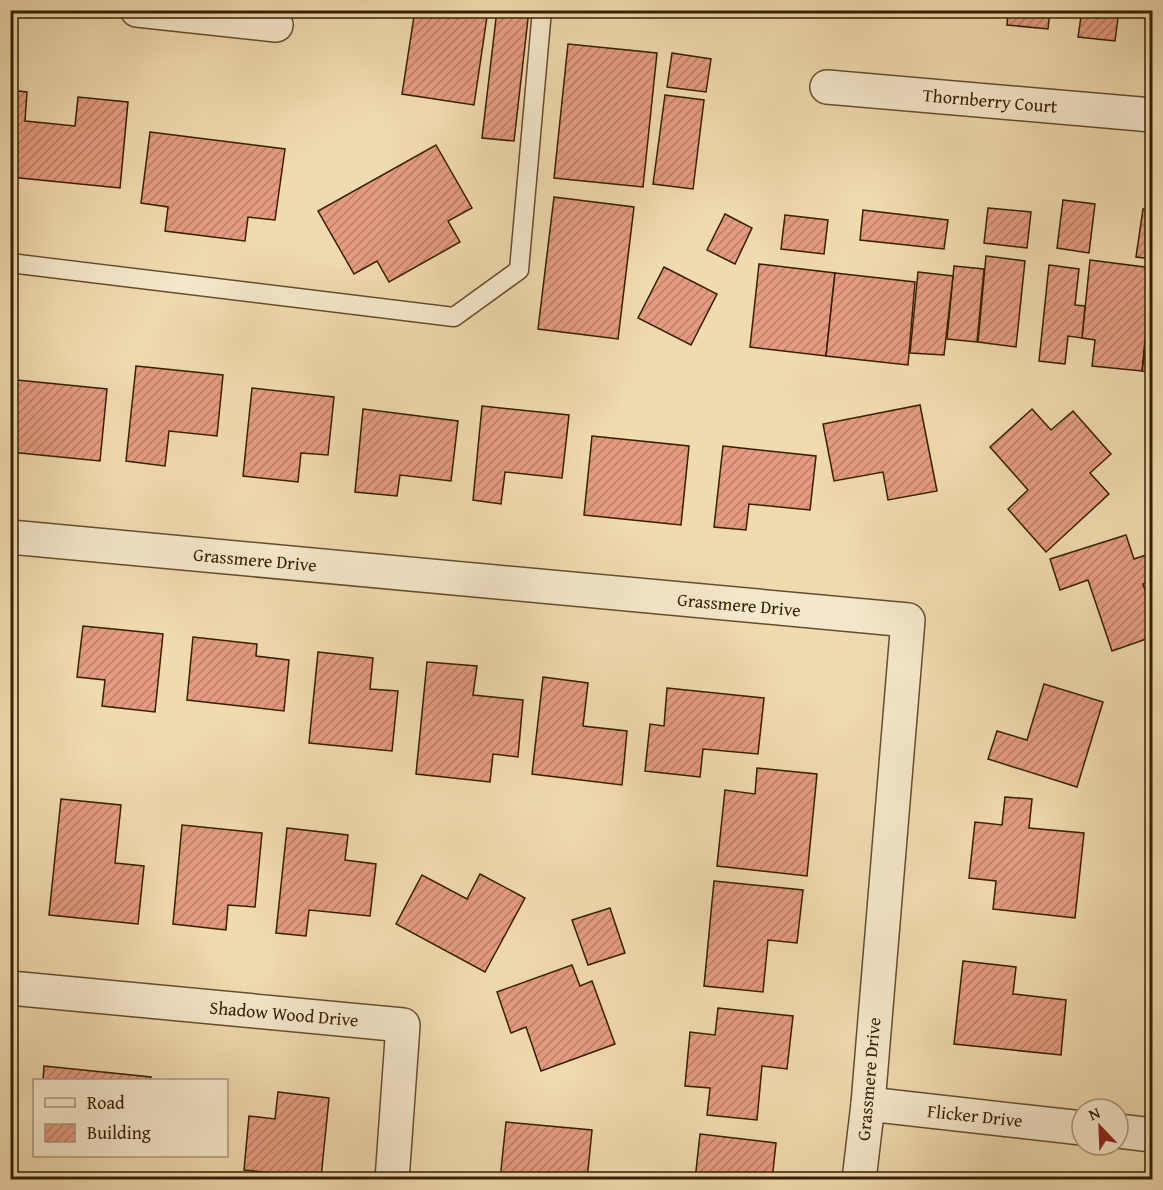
<svg xmlns="http://www.w3.org/2000/svg" width="1163" height="1190" viewBox="0 0 1163 1190" font-family="'Gentium Book Plus',serif">
	<defs>
		<pattern id="building-hatch" width="6" height="6" patternUnits="userSpaceOnUse" patternTransform="scale(1.5)"><rect width="6" height="6" fill="#e49b81"/><path d="M-1 1l2-2M0 6l6-6M5 7l2-2" fill="none" stroke="#ba7e67"/></pattern>
	</defs>
	<rect width="100%" height="100%" fill="#f0daaf"/>
	<filter id="stains"><feTurbulence type="fractalNoise" baseFrequency=".00333" numOctaves="4"/><feColorMatrix values="0 0 0 0 .2 0 0 0 0 .09 0 0 0 0 .02 0 0 0 .5 -.17"/></filter>
	<radialGradient id="worn" r=".72"><stop offset=".6" stop-color="#630" stop-opacity="0"/><stop offset="1" stop-color="#630" stop-opacity=".3"/></radialGradient>
	<g fill="url(#building-hatch)" stroke="#361f00" stroke-width="1.5">
		<path d="M415,10H488L474,105L402,94Z"/>
		<path d="M497,10H529L514,141L482,138Z"/>
		<path d="M1008,10H1050L1048,29L1007,25Z"/>
		<path d="M1082,10H1119L1115,41L1078,37Z"/>
		<path d="M568,44L657,53L643,187L554,178Z"/>
		<path d="M672,53L711,59L706,92L667,87Z"/>
		<path d="M10,90L27,92L25,121L75,126L78,97L128,102L120,188L10,177Z"/>
		<path d="M665,95L704,100L693,189L653,184Z"/>
		<path d="M150,132L285,149L275,220L248,217L245,241L165,231L168,207L141,203Z"/>
		<path d="M436,145L472,208L448,221L460,242L389,282L377,261L354,274L318,211Z"/>
		<path d="M554,197L634,207L618,339L538,329Z"/>
		<path d="M1063,200L1095,204L1089,253L1057,248Z"/>
		<path d="M988,208L1031,212L1027,248L984,243Z"/>
		<path d="M1143,209L1152,210V259L1136,257Z"/>
		<path d="M863,210L948,220L944,249L860,240Z"/>
		<path d="M725,214L752,228L735,264L707,250Z"/>
		<path d="M785,215L828,220L824,254L781,249Z"/>
		<path d="M986,256L1025,261L1016,347L978,342Z"/>
		<path d="M1090,260L1152,268L1142,371L1092,366L1095,340L1082,338Z"/>
		<path d="M759,264L835,273L826,356L750,347Z"/>
		<path d="M1049,265L1079,269L1075,305L1085,306L1082,338L1068,336L1065,364L1039,361Z"/>
		<path d="M954,266L984,269L977,342L947,339Z"/>
		<path d="M664,267L717,294L691,345L638,318Z"/>
		<path d="M918,272L953,276L944,355L910,353Z"/>
		<path d="M835,273L915,282L908,365L826,356Z"/>
		<path d="M1147,339L1152,340V373L1142,371Z"/>
		<path d="M136,366L223,375L217,436L169,431L165,466L126,461Z"/>
		<path d="M17,380L107,389L100,461L10,452Z"/>
		<path d="M252,388L334,397L328,455L301,453L298,482L243,476Z"/>
		<path d="M920,405L937,491L888,500L883,472L834,481L823,424Z"/>
		<path d="M482,406L569,415L562,478L505,472L501,504L473,500Z"/>
		<path d="M363,409L458,421L451,481L400,475L397,496L355,492Z"/>
		<path d="M1032,409L1051,430L1073,411L1111,454L1090,473L1109,494L1046,552L1008,509L1028,490L990,447Z"/>
		<path d="M592,436L689,446L681,525L584,515Z"/>
		<path d="M723,446L816,456L810,510L749,504L746,530L714,527Z"/>
		<path d="M1126,535L1134,559L1152,553V581L1143,584L1152,612V637L1112,651L1088,580L1060,590L1050,559Z"/>
		<path d="M83,626L163,634L155,712L102,706L105,680L77,677Z"/>
		<path d="M193,637L257,644L256,656L289,660L284,711L187,700Z"/>
		<path d="M318,652L373,658L370,689L398,691L392,751L309,743Z"/>
		<path d="M427,662L477,666L473,695L523,700L518,757L493,754L490,782L416,774Z"/>
		<path d="M543,677L588,683L583,726L627,731L622,785L532,774Z"/>
		<path d="M1044,684L1103,702L1077,787L988,759L997,731L1027,740Z"/>
		<path d="M667,688L764,698L758,754L703,749L700,777L645,771L650,724L664,726Z"/>
		<path d="M757,768L817,774L807,876L717,866L725,790L755,794Z"/>
		<path d="M1005,797L1032,799L1029,828L1084,833L1075,918L993,909L996,881L969,878L975,822L1002,825Z"/>
		<path d="M61,799L121,805L115,863L144,866L138,924L49,915Z"/>
		<path d="M182,825L262,833L255,907L228,905L226,930L173,924Z"/>
		<path d="M287,828L348,835L345,860L376,864L370,916L309,910L306,936L276,933Z"/>
		<path d="M480,874L525,898L485,972L396,924L422,875L467,899Z"/>
		<path d="M714,881L803,890L797,943L768,940L763,992L704,986Z"/>
		<path d="M610,908L625,953L588,965L572,920Z"/>
		<path d="M963,961L1016,967L1013,994L1066,1000L1061,1055L954,1044Z"/>
		<path d="M572,965L580,986L592,981L615,1044L541,1071L526,1027L511,1033L497,992Z"/>
		<path d="M718,1008L793,1016L787,1069L762,1066L757,1120L707,1115L710,1088L685,1086L690,1032L715,1035Z"/>
		<path d="M1150,1033H1152V1063L1147,1062Z"/>
		<path d="M44,1066L151,1077L150,1080H43Z"/>
		<path d="M278,1092L329,1098L321,1178L244,1170L249,1116L275,1119Z"/>
		<path d="M506,1122L592,1130L587,1180H500Z"/>
		<path d="M700,1134L776,1143L772,1180H695Z"/>
		<path d="M31,1173L93,1179L30,1180Z"/>
	</g>
	<g fill="none" stroke-linecap="round" stroke-linejoin="round">
		<defs>
			<path id="lane" d="M10,263L454,317L519,270L542,10"/>
			<g id="street">
				<path d="M137,10L276,25"/>
				<path d="M827,87L1152,115"/>
				<path d="M10,537L908,620L868,1104L859,1180"/>
				<path d="M10,988L403,1025L392,1180"/>
				<path d="M868,1104L1082,1128"/>
				<path d="M1118,1131L1152,1135"/>
			</g>
		</defs>
		<use href="#lane" stroke="#644e2c" stroke-width="21"/>
		<use href="#street" stroke="#644e2c" stroke-width="36"/>
		<use href="#lane" stroke="#f5e7cb" stroke-width="18"/>
		<use href="#street" stroke="#f5e7cb" stroke-width="33"/>
	</g>
	<g text-anchor="middle" stroke-width="6" stroke-linejoin="round" paint-order="stroke">
		<g font-size="18" fill="#361f00" stroke="#f5e7cb">
			<text transform="translate(990 101) rotate(5)" y="6">Thornberry Court</text>
			<text transform="translate(255 560) rotate(5)" y="6">Grassmere Drive</text>
			<text transform="translate(739 605) rotate(5)" y="6">Grassmere Drive</text>
			<text transform="translate(284 1014) rotate(5)" y="6">Shadow Wood Drive</text>
			<text transform="translate(869 1079) rotate(-85)" y="6">Grassmere Drive</text>
			<text transform="translate(975 1116) rotate(6)" y="6">Flicker Drive</text>
		</g>
	</g>
	<rect width="1163" height="1190" fill="none" stroke="#f0daaf" stroke-width="36"/>
	<rect x="12" y="12" width="1139" height="1166" fill="none" stroke="#361f00" stroke-width="3"/>
	<rect x="18" y="18" width="1127" height="1154" fill="none" stroke="#361f00" stroke-width="1.5"/>
	<rect x="33" y="1079" width="195" height="78" fill="#f5e7cb" stroke="#a9977a" stroke-width="1.5"/>
	<rect x="45" y="1098" width="30" height="9" fill="#f5e7cb" stroke="#a9977a" stroke-width="1.5"/>
	<text x="87" y="1109" font-size="18" fill="#361f00">Road</text>
	<rect x="45" y="1124" width="30" height="18" fill="url(#building-hatch)" stroke="#a9977a" stroke-width="1.5"/>
	<text x="87" y="1139" font-size="18" fill="#361f00">Building</text>
	<g transform="translate(1100 1127) rotate(337)"><circle r="28" fill="#f5e7cb" stroke="#a9977a" stroke-width="1.5"/>
	<path d="M0-4.5L10 22L0 15L-10 22Z" fill="#8f2418"/>
	<text y="-9" font-size="16" font-weight="bold" text-anchor="middle" fill="#361f00">N</text>
	</g>
	<rect width="100%" height="100%" filter="url(#stains)"/>
	<rect width="100%" height="100%" fill="url(#worn)"/>
</svg>
